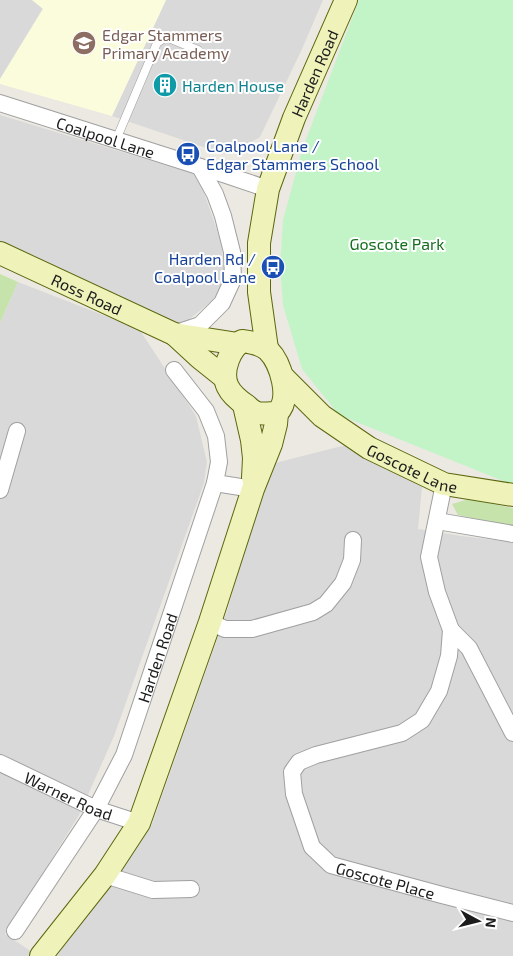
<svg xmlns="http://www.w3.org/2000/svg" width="513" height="956" font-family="'Exo 2',sans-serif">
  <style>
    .residential { fill: #dad9d9 }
    .education { fill: #fbfcdc }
    .grass { fill: #c6e3ac }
    .park { fill: #c2f4c7 }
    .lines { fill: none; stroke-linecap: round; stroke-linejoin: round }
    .lane-casing { stroke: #a0a0a0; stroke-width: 9 }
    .street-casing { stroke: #a0a0a0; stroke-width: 18 }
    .secondary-casing { stroke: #5c670e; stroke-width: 24 }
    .lane { stroke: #fff; stroke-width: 8 }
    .street { stroke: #fff; stroke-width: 16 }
    .secondary { stroke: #eff3b9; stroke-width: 22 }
    .labels { text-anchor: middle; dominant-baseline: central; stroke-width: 4; stroke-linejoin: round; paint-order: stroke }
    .education-label { font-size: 16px; fill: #785e54; stroke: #fff; text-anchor: start }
    .street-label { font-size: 16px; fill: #1c1c1c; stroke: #fff }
    .culture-label { font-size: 16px; fill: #0d838f; stroke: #fff; text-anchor: start }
    .transit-label { font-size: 16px; fill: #164399; stroke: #fff; text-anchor: start }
    .park-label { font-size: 16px; fill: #156f1e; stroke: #fff }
  </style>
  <rect width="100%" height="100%" fill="#ece9e2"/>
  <!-- residential -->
  <g class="residential">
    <path d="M0,0H32L43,8L0,79Z"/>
    <path d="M166,0H323L302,49L260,137L241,148L224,154L112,116Z"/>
    <path d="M0,115L198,175L221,242L225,278L213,300L182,325L0,247Z"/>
    <path d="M18,282L139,329L196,416L207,462L204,483L114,736L79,815L5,934L32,952L29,956H0V323Z"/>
    <path d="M346,445L422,487L418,529L461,536L513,542V956H57L152,824L227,611L265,480L275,463Z"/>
  </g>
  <!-- education -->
  <path class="education" d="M32,0H166L112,116L0,84V79L43,9Z"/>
  <!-- grass -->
  <g class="grass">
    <path d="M0,274L18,282L0,323Z"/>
    <path d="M469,499L513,508V527L458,515L452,504Z"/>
  </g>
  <!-- park -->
  <path class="park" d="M359,0H513V485L339,415L302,369L283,305L280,266L283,220L302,150Z"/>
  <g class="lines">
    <!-- lane casing -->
    <g class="lane-casing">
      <path id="lane" d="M116,140L157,43L166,37L198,50"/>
    </g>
    <!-- street casing -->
    <g class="street-casing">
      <g id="street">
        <path id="s1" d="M0,103L226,175L268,189"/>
        <path d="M176,333L200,325L222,303L233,279L232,252L223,216L215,194L200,167"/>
        <path d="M215,483L253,489"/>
        <path id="s2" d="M444,484L429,557L437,592L451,630L449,656L439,691L422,720L402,733L316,755L299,762L292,772L294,794L312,847L331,865L442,895L513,913"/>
        <path d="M0,490L17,431"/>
        <path d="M437,521L513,534"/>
        <path d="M210,622L225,629H252L313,612L326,604L343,583L352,560L353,540"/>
        <path d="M451,630L469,648L513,733"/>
        <path id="s3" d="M0,763L96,809L139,823"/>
        <path d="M105,875L153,890L191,889"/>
        <path id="s4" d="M15,931L96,809L124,755L215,483L219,462L216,436L206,411L174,370"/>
      </g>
    </g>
    <!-- secondary casing -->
    <g class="secondary-casing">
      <g id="secondary">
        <path id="s5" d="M0,253L174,334L238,344"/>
        <path d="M174,334L200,358L225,378"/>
        <path d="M242,341C251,342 261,344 268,350C281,363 292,399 277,413C271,413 263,414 257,413C254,412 250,409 247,406C229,394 220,382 228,360C231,352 234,346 242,341Z"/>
        <path id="s6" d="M267,349L259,292V243L268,189L294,118L346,0"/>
        <path id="s7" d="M283,377L322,416L369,448L444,484L513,495"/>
        <path d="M244,405L252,440L254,458L253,478"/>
        <path d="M41,956L105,875L139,823L210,622L253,489L271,444L276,424L277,413"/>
      </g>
    </g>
    <!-- lane -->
    <use href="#lane" class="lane"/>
    <!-- street -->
    <use href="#street" class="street"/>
    <!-- secondary -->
    <use href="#secondary" class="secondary"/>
  </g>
  <!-- icons -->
  <defs>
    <g id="school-disc" transform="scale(1.25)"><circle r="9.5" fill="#8d6e63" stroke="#fff"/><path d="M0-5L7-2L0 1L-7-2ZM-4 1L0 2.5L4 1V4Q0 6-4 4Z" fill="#fff"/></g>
    <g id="building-disc" transform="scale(1.25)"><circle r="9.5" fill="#0f9aa8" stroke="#fff"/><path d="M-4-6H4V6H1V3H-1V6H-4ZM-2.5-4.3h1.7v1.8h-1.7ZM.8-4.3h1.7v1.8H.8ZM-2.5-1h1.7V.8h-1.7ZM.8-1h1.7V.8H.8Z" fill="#fff"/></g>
    <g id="bus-disc" transform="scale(1.25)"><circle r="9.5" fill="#1a4fb4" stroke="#fff"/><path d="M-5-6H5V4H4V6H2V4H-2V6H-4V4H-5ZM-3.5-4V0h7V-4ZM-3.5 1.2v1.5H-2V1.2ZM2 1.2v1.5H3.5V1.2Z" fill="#fff"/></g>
  </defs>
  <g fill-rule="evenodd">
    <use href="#school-disc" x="84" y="43"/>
    <use href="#building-disc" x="165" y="85"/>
    <use href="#bus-disc" x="188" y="154"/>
    <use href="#bus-disc" x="273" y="267"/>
  </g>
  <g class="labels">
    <!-- education labels -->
    <g class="education-label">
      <text x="102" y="34">Edgar Stammers<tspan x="102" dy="18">Primary Academy</tspan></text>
    </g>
    <!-- street labels -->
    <g class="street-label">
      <text stroke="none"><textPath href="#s6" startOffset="286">Harden Road</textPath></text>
      <text stroke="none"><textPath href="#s1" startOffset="111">Coalpool Lane</textPath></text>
      <text stroke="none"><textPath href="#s5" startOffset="96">Ross Road</textPath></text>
      <text stroke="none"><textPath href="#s7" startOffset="160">Goscote Lane</textPath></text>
      <text stroke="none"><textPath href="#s4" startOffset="310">Harden Road</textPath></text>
      <text stroke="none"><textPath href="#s3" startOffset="76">Warner Road</textPath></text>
      <text stroke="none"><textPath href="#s2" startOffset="551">Goscote Place</textPath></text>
    </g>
    <!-- culture labels -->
    <g class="culture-label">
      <text x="182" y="85">Harden House</text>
    </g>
    <!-- transit labels -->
    <g class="transit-label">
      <text x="206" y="145">Coalpool Lane /<tspan x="206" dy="18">Edgar Stammers School</tspan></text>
      <text x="256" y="258" text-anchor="end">Harden Rd /<tspan x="256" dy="18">Coalpool Lane</tspan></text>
    </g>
    <!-- park labels -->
    <g class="park-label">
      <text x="397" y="243">Goscote Park</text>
    </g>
  </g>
  <!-- north arrow -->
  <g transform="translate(478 921) rotate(97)" stroke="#ffffff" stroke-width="4" paint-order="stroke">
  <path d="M0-4L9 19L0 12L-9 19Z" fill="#1c1c1c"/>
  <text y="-8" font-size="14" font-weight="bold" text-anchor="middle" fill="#1c1c1c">N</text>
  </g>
</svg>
